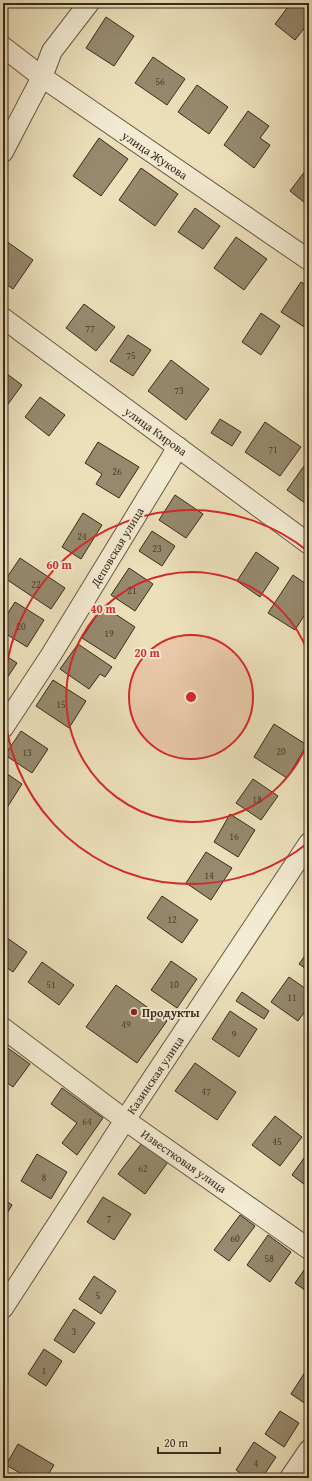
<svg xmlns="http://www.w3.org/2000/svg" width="312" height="1481" font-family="'Gentium Book Plus',serif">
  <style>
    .building { fill: #96896e; stroke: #382b1b }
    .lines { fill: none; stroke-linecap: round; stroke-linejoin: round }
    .minor-casing { stroke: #655843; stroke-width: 22 }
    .minor { stroke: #f3ebd3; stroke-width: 20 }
    .ring { fill: none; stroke: #d62828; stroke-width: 2 }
    .poi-dot { fill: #8f2418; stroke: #f3ebd3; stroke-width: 1.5 }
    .labels { text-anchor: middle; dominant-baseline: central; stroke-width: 4; stroke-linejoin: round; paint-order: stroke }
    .number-label { font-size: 10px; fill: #504230 }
    .street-label { font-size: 12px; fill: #382b1b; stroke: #f3ebd3 }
    .poi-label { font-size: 12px; font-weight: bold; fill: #382b1b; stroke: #f3ebd3; text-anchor: start }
    .centre { fill: #d62828; stroke: #f3ebd3; stroke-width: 2 }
    .ring-label { font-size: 12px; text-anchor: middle; font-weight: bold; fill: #d62828; stroke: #f3ebd3; stroke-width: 4; stroke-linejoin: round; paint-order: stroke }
  </style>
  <rect width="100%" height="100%" fill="#ece0bb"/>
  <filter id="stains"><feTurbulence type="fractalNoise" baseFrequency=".005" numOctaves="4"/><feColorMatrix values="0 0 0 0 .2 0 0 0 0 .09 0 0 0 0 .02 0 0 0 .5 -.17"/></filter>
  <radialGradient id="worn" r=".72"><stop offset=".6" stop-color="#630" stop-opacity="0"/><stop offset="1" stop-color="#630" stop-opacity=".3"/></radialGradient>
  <!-- building -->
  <g class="building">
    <path d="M291,3H309V22L295,40L275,24Z"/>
    <path d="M106,17L134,36L114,66L86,48Z"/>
    <path d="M153,57L185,79L167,105L135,83Z"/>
    <path d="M197,85L228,107L209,134L178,112Z"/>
    <path d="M248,111L269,126L260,138L270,145L254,168L224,145Z"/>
    <path d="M99,138L128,159L101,196L73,176Z"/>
    <path d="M309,166V206L290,191Z"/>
    <path d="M141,168L178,194L155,226L119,200Z"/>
    <path d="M195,208L220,226L203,249L178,232Z"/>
    <path d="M236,237L267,259L244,290L214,268Z"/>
    <path d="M6,241L33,260L13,289L3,282V245Z"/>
    <path d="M301,282L309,287V330L281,312Z"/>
    <path d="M84,304L115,327L96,351L66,328Z"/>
    <path d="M261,313L280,326L261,355L242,342Z"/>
    <path d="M128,335L151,350L133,376L110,361Z"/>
    <path d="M171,360L209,389L186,420L148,391Z"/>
    <path d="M3,371L22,385L3,411Z"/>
    <path d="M40,397L65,415L49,436L25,417Z"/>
    <path d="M220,419L241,432L232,446L211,433Z"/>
    <path d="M265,422L301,447L280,476L245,452Z"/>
    <path d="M98,442L139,467L119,498L96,484L102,474L85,463Z"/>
    <path d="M309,459V506L287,490Z"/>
    <path d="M175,495L203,514L186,538L159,520Z"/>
    <path d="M83,513L102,525L81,559L62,547Z"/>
    <path d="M152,531L175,546L162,566L139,551Z"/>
    <path d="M256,552L279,568L260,597L237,581Z"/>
    <path d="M20,558L65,588L51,609L6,579Z"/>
    <path d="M129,568L153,584L135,611L111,595Z"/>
    <path d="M293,575L309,586V608L295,630L268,613Z"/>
    <path d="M15,602L44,620L27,647L3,632V621Z"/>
    <path d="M103,606L135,627L115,659L82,638Z"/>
    <path d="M78,644L112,667L105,677L100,674L89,689L60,669Z"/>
    <path d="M3,654L17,663L3,684Z"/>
    <path d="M53,680L86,701L69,728L36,706Z"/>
    <path d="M274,724L307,745L287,778L254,757Z"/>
    <path d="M21,731L48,749L32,773L5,755Z"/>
    <path d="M3,771L22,784L5,811L3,810Z"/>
    <path d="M253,779L278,796L261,820L236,803Z"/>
    <path d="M230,814L255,830L238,857L214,842Z"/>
    <path d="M206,852L232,868L211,900L186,883Z"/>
    <path d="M162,896L198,920L182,943L147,918Z"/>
    <path d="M3,935L27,952L13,972L3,965Z"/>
    <path d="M309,950V971L299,964Z"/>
    <path d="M171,961L197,979L177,1008L151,990Z"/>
    <path d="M42,962L74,985L59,1005L28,982Z"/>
    <path d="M289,977L309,991V1006L298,1021L271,1002Z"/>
    <path d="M116,985L167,1021L137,1063L86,1027Z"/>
    <path d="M242,992L269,1011L264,1019L236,1001Z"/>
    <path d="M230,1011L257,1029L239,1057L212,1039Z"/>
    <path d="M5,1046L30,1064L13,1087L3,1080V1049Z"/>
    <path d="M195,1063L236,1092L217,1120L175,1091Z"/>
    <path d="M62,1088L103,1118L77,1155L62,1143L77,1123L51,1104Z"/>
    <path d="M275,1116L302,1137L280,1166L252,1145Z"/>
    <path d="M142,1143L168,1162L145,1194L118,1174Z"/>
    <path d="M309,1151V1188L292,1175Z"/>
    <path d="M37,1154L67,1172L51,1199L21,1181Z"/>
    <path d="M103,1197L131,1214L114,1240L87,1222Z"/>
    <path d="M3,1199L12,1205L3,1220Z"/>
    <path d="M240,1215L255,1226L229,1261L214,1250Z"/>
    <path d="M268,1235L291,1252L270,1282L247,1265Z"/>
    <path d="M309,1263V1293L295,1283Z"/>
    <path d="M94,1276L116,1291L101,1314L79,1299Z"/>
    <path d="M74,1309L95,1323L74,1353L54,1340Z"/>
    <path d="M44,1349L62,1361L46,1386L28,1374Z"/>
    <path d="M309,1366V1406L291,1394Z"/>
    <path d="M280,1411L299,1423L284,1447L265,1434Z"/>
    <path d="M254,1442L276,1457L262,1478H248L236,1470Z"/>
    <path d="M18,1444L54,1465L46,1478H29L6,1465Z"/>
  </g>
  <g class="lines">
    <!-- minor casing -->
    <g class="minor-casing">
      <g id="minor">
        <path d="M3,47L42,77L309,260"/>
        <path d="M3,152L42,77L52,51L89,3"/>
        <path d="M3,318L309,544"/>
        <path d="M3,728L51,655L178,447"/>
        <path d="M3,1028L125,1120L309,1249"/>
        <path d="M3,1308L125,1120L309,843"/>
        <path d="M290,1478L309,1450"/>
      </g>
    </g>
    <!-- minor -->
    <use href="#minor" class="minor"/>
  </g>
  <!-- distance rings -->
  <circle cx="191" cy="697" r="62" fill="#d62828" fill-opacity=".12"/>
  <g class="ring">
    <circle cx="191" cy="697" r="62"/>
    <path d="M309 739A125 125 0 1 1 309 655"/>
    <path d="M309 842A187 187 0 1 1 309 552"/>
  </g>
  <!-- markers -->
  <circle class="poi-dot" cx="134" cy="1012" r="4"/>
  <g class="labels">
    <!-- number labels -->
    <g class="number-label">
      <text x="160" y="81">56</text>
      <text x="90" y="328">77</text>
      <text x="131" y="355">75</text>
      <text x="179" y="390">73</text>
      <text x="273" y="449">71</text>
      <text x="117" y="471">26</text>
      <text x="82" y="536">24</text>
      <text x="157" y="548">23</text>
      <text x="36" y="584">22</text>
      <text x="132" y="590">21</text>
      <text x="21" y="626">20</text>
      <text x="109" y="633">19</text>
      <text x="61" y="704">15</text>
      <text x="281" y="751">20</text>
      <text x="27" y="752">13</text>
      <text x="257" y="799">18</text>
      <text x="234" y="836">16</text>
      <text x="209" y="875">14</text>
      <text x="172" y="919">12</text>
      <text x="51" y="984">51</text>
      <text x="174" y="984">10</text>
      <text x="292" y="997">11</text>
      <text x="126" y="1024">49</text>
      <text x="234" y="1034">9</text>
      <text x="206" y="1091">47</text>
      <text x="87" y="1121">64</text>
      <text x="277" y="1141">45</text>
      <text x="143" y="1168">62</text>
      <text x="44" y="1177">8</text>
      <text x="109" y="1218">7</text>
      <text x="235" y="1238">60</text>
      <text x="269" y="1258">58</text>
      <text x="98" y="1295">5</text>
      <text x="74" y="1331">3</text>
      <text x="44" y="1370">1</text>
      <text x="256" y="1463">4</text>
    </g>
    <!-- street labels -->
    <g class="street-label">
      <text transform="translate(155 155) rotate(34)">улица Жукова</text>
      <text transform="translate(156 431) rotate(36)">улица Кирова</text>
      <text transform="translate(117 547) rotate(-59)">Деповская улица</text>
      <text transform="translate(155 1075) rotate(-56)">Казинская улица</text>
      <text transform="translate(184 1161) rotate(35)">Известковая улица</text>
    </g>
    <!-- poi labels -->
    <g class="poi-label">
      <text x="142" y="1012">Продукты</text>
    </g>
  </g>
  <circle cx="191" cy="697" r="6" class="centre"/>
  <g class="ring-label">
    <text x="59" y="569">60 m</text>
    <text x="103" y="613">40 m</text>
    <text x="147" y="657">20 m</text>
  </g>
  <!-- margin -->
  <rect width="312" height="1481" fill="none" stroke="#ece0bb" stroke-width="16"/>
  <rect x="4" y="4" width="304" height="1473" fill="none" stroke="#382b1b" stroke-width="2"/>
  <rect x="8" y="8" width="296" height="1465" fill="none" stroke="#382b1b"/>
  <!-- scale -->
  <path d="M158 1447v6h62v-6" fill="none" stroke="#382b1b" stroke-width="2"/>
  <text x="164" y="1447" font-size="12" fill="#382b1b" stroke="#f3ebd3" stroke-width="3" paint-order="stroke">20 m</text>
  <rect width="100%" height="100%" filter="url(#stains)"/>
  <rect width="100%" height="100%" fill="url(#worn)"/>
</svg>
